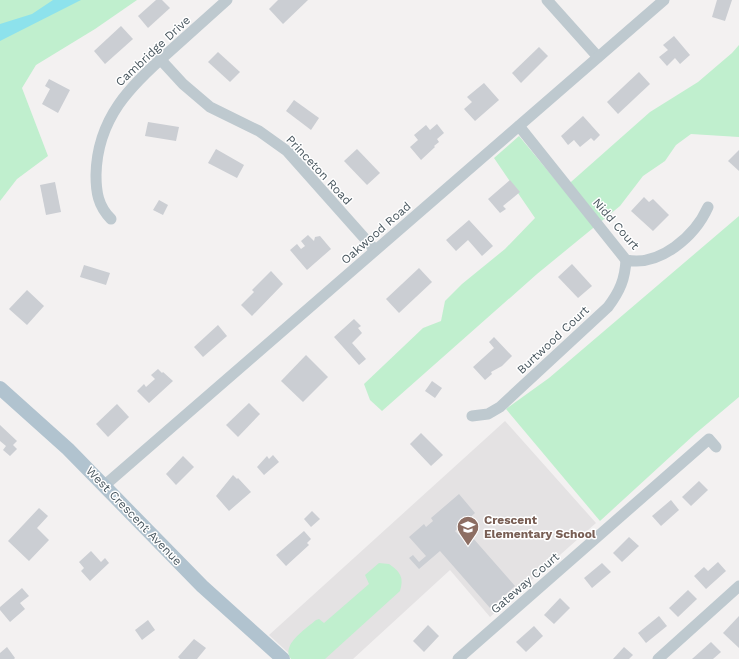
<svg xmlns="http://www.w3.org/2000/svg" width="739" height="659" font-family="'Work Sans',sans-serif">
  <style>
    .education { fill: #e4e2e3 }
    .green { fill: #c0efce }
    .water { fill: #8de2ec }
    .building { fill: #cbced3 }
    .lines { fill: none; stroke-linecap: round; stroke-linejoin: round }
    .minor { stroke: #bec9cf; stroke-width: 11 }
    .major { stroke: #b1c3cf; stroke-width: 14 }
    .labels { text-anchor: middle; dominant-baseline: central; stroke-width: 3; stroke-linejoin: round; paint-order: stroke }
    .street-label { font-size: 12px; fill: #48565e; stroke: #fff }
    .education-label { font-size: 12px; font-weight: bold; fill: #785e54; stroke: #fff; text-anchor: start }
  </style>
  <rect width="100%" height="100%" fill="#f3f1f1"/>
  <!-- education -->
  <path class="education" d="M505,421L596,523L490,617L450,570L353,659H295L269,635Z"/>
  <!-- green -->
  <g class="green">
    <path d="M0,0H137L95,29L36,65L22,88L48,156L17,179L0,201Z"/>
    <path d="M739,45V137L691,134L676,145L665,161L643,176L620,206L537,274L382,411L370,400L364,384L423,328L441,321L445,301L462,284L505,249L535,218L494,158L519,136L563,189L650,112L698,82L732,53Z"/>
    <path d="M739,216V397L695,434L600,521L506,409L549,378Z"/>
    <path d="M379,563L389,564C401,572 404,578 400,591L325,659H291C280,645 307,628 316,620L319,619L324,623L369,584L365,575Z"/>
  </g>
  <!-- water -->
  <path class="water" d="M53,0H81L0,41V24L32,14Z"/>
  <!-- building -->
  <g class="building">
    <path d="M156,0H162L170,8L148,28L138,16Z"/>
    <path d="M278,0H308L283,24L269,9Z"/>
    <path d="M717,0H732L725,21L712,17Z"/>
    <path d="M121,26L133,39L105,64L94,51Z"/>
    <path d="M674,36L690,55L680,64L675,58L667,66L659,57L668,50L663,45Z"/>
    <path d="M539,47L548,56L521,83L512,73Z"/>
    <path d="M218,52L240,72L230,82L208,62Z"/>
    <path d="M639,72L650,84L618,114L607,102Z"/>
    <path d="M49,79L70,90L58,113L42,104L50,89L45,86Z"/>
    <path d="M484,83L499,100L475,121L464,109L472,102L467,97Z"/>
    <path d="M294,100L319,118L311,130L286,111Z"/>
    <path d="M583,116L600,135L594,141L591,138L580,147L574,140L568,145L561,136Z"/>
    <path d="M148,122L179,127L176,141L145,136Z"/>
    <path d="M437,124L444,133L437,139L439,142L434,146L435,147L421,160L410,147L418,140L414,135L426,125L430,130Z"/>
    <path d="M216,149L244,165L237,178L208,163Z"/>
    <path d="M357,149L380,173L367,185L344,161Z"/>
    <path d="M739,150V171L728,161Z"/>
    <path d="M510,180L520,192L503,206L506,209L500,213L488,199Z"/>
    <path d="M55,182L61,212L46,215L40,185Z"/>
    <path d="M644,197L649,202L653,199L669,215L653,231L631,211Z"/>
    <path d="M159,200L168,205L163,215L153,210Z"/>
    <path d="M469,220L493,246L482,256L468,240L456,251L446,240Z"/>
    <path d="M308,235L314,241L315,237L320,236L331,249L307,270L290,250L297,244L301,249L305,246L301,241Z"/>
    <path d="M572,264L592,286L578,298L558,277Z"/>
    <path d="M84,265L110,273L106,285L80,277Z"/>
    <path d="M419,268L432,282L399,313L386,299Z"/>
    <path d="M271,271L283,284L252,316L241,305L254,292L252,290Z"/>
    <path d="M27,290L44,306L27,325L9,309Z"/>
    <path d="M354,319L361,326L358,328L362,333L352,343L366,359L359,365L334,337Z"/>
    <path d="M218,325L227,336L203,357L194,347Z"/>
    <path d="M494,337L512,356L502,366L491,372L492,374L485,380L473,367L494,348L489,342Z"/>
    <path d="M306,355L328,377L303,402L281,381Z"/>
    <path d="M158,369L162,373L163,372L173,381L149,403L137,391L144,384L146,387L155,379L151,375Z"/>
    <path d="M432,381L442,388L435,398L425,391Z"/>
    <path d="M249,403L260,414L238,437L226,425Z"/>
    <path d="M117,404L129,417L108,437L96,424Z"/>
    <path d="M0,425L17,441L13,445L17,449L10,456L3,450L6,446L0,441Z"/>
    <path d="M421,433L443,455L431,466L410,444Z"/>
    <path d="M273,455L279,462L264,475L257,467L267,456L269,459Z"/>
    <path d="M183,456L194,467L176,485L166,474Z"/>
    <path d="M233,475L237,479L238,478L251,492L229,511L216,496Z"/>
    <path d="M699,481L708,490L691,506L682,497Z"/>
    <path d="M459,494L475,513L455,531L459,535L465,529L515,586L490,608L440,551L419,569L409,558L413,555L419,562L426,556L409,537L424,524L426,527L433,521L431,518Z"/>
    <path d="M671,500L679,510L661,526L652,516Z"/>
    <path d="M39,508L48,516L37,528L49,540L29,561L8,541Z"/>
    <path d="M312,511L320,519L311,527L304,519Z"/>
    <path d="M304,531L311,539L307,543L309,545L286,566L276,555Z"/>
    <path d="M629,537L639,546L622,562L613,553Z"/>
    <path d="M91,551L101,562L105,558L109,563L90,581L81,571L84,568L79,562Z"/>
    <path d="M718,562L726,571L706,589L694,576L704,567L708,571Z"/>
    <path d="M602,563L611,572L592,588L584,578Z"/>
    <path d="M22,588L29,596L20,603L25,609L10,622L0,610V607Z"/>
    <path d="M688,590L697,599L678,617L669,608Z"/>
    <path d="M560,598L570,608L554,624L544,615Z"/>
    <path d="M659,616L667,626L646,643L638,633Z"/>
    <path d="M739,616V648L723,633Z"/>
    <path d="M148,620L155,630L142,640L135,630Z"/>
    <path d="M428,625L439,636L424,652L413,641Z"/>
    <path d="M534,626L543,636L526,652L516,642Z"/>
    <path d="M194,639L206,648L197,659H180L178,657Z"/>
    <path d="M711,642L721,652L713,659H692Z"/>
    <path d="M7,647L15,658L14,659H0V653Z"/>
    <path d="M624,647L633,655L629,659H613Z"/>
  </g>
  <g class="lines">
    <!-- minor -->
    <g class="minor">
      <path d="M547,0L598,57"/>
      <path d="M160,59L183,84L210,107L259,131L287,151L375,250"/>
      <path d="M519,126L626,260C660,267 695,236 708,207"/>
      <path d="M111,219C98,206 96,192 96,175C97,118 131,85 170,51C189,34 208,17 227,0"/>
      <path d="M472,416L488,414L500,407L608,307C620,291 625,279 626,260"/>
      <path d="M105,485L664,0"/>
      <path d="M458,659L709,439L716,447"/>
      <path d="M658,659L739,586"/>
    </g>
    <!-- major -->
    <path class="major" d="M0,388L68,449L202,586L283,659"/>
  </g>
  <!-- icons -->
  <defs>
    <g id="school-pin" transform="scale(1.15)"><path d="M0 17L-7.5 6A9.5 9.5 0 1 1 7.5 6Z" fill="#8d6e63" stroke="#fff"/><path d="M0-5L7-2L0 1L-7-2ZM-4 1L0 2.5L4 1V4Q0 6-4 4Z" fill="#fff"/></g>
  </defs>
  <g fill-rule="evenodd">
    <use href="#school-pin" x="468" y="527"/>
  </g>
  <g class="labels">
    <!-- street labels -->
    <g class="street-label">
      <text transform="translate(153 51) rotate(-43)">Cambridge Drive</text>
      <text transform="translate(319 170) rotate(47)">Princeton Road</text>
      <text transform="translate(616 224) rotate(49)">Nidd Court</text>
      <text transform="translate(376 233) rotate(-41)">Oakwood Road</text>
      <text transform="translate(553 340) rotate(-43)">Burtwood Court</text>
      <text transform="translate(134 516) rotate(46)">West Crescent Avenue</text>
      <text transform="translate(525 583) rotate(-41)">Gateway Court</text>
    </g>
    <!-- education labels -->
    <g class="education-label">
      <text x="484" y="520">Crescent<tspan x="484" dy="14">Elementary School</tspan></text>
    </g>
  </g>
</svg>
